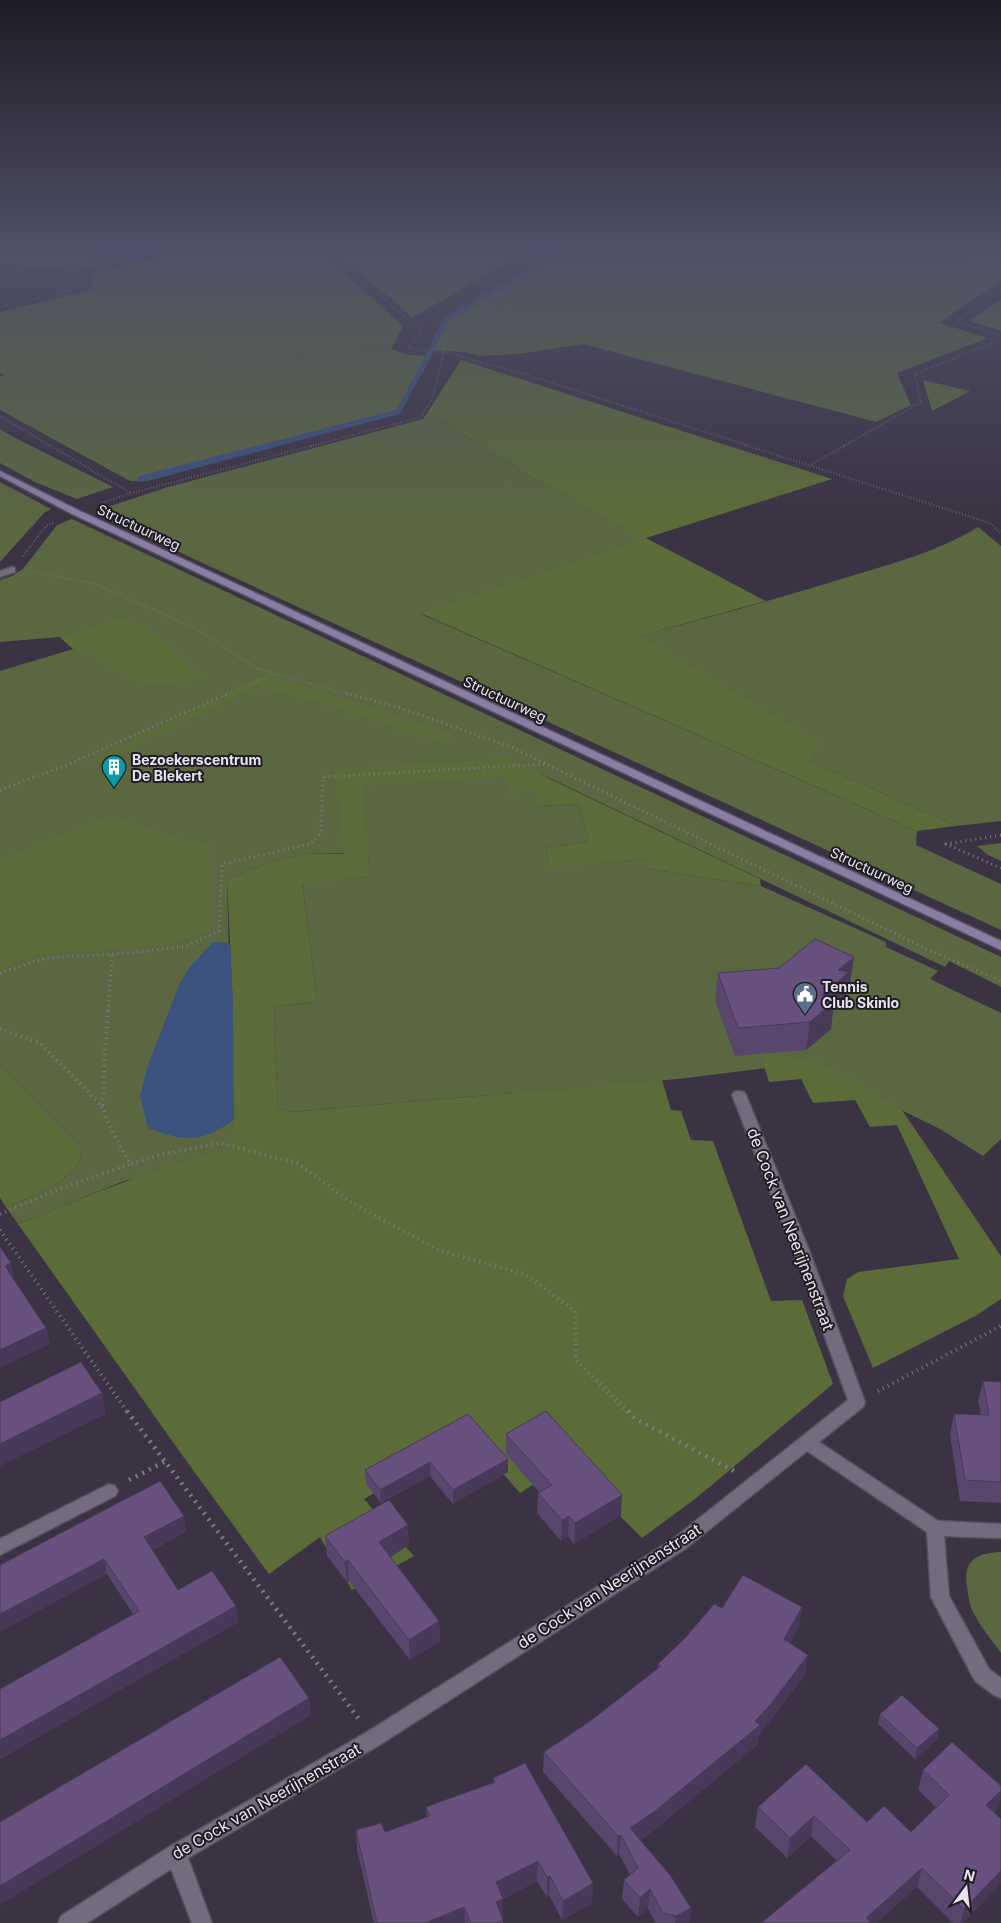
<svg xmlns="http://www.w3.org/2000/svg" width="1001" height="1923" font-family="Inter,sans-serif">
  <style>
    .green { fill: #5a6741 }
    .forest { fill: #5c6c38 }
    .water { fill: #3b527e }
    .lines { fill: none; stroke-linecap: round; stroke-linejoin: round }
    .stream-far1 { stroke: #3b527e; stroke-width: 5 }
    .stream { stroke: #3b527e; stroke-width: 6 }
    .minor-casing { stroke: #564f5d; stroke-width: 3 }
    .secondary-casing { stroke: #564f5d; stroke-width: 3 }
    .path-far4 { stroke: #807988; stroke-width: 2; stroke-dasharray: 0.5 2; stroke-linecap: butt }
    .path-far3 { stroke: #807988; stroke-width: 2.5; stroke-dasharray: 0.5 2.5; stroke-linecap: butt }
    .path-far2 { stroke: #807988; stroke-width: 3; stroke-dasharray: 1 4; stroke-linecap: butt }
    .path-far1 { stroke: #807988; stroke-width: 4; stroke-dasharray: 1 4.5; stroke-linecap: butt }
    .path { stroke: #807988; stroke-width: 4.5; stroke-dasharray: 2 5.5; stroke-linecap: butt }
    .minor { fill: #746b7e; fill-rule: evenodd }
    .secondary { fill: #887da2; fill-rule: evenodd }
    .wall { fill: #59466d }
    .shaded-wall { fill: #493959 }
    .building { fill: #68517f; stroke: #493959 }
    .labels { text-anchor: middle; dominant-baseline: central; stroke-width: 4; stroke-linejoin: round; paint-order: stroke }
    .street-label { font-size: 14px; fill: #e9e4ef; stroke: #201c24 }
    .poi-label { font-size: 14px; font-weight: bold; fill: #e9e4ef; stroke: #201c24; text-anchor: start }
    .near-street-label { font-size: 16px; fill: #e9e4ef; stroke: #201c24 }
  </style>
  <rect width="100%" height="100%" fill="#3b3344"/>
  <!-- green -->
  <g class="green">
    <path d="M565,250H992L957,269L1001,277V281L939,323L988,338L897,373L911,405L876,422L583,344L518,354L481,356L464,352L431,350L448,319Z"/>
    <path d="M1001,300V331L969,321Z"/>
    <path d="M393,345L392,349L408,355L428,356L400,413L147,481H130L0,410V376Z"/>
    <path d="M428,412L535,479L645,539L421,614L917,831L916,845L1001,884V930L196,560L95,511L168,487L423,419Z"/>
    <path d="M0,429L15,438L113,487L77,499L35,482L0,463Z"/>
    <path d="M0,482L51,509L44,513L0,562Z"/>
    <path d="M72,519L1001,957V987L949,961L945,967L541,774L534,791L538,806L578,804L589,841L546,848L548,866L647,859L649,869L761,886L886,942V947L938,971L930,979L1001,1013V1139L983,1156L940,1129L805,1063L678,1079L292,1112L278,1108L274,1029L275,1006L317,1002L302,882L370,877L368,853L302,854L270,862L227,879L234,1157L124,1181L18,1224L5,1206C29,1200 61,1185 77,1166C81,1162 81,1153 82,1148L0,1065V671L73,649L60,637L0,642V580L12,576L23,569L57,525Z"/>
    <path d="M978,527L1001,546V821L956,826L810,761L817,741L639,636C710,617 781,598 851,576C897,562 937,552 978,527Z"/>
    <path d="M1001,843V861L988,855L977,846Z"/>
    <path d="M1001,1552V1653C991,1639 979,1625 972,1610C969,1603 968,1594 967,1587C963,1560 976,1553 1001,1552Z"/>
  </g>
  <!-- forest -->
  <g class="forest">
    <path d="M0,250H82L101,264L70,273L67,268L54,266L0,265Z"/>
    <path d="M179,250H290L324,255L403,326L393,345L6,376L0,372V312L90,290L95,274Z"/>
    <path d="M314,250H529L412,318L392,299L330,253Z"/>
    <path d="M992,250H1001V277L956,269Z"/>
    <path d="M461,360L832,479L646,538L766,601L640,636L818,741L810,761L956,826L917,831L420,613L644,539L535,479L428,412Z"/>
    <path d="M923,380L970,391L932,411Z"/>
    <path d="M122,618L139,624L204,675C146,696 138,683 90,653C85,650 81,650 75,649C70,647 64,641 60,637Z"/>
    <path d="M268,674L455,736L449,743L422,737L315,701L257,687L97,762L92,760Z"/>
    <path d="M511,758L552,780L760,879L761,886L649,869L646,859L548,867L546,848L589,841L578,804L537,806L534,791L509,793L504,776L363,785L370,877L302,883L317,1002L275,1006L274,1029L278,1108L292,1112L662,1080L671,1110L681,1111L691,1140L713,1141L771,1301L802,1300L833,1384L695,1499L642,1538L567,1463L520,1493L472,1438L364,1499L414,1556L352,1590L320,1537L269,1574L185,1459L18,1224C89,1195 159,1166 233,1148V1007L227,879L270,862L302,854H344L334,770Z"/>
    <path d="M109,816L186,841L209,843L210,930L167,945L36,955L0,969V860Z"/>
    <path d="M759,1051L822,1064L902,1110L1001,1256V1299L977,1315L873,1368L843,1296L847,1279L858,1272L959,1259L897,1125L870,1127L855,1100L813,1103L801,1079L769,1082Z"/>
    <path d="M0,1065L82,1148C81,1153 81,1162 77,1166C61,1185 29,1200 5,1206L0,1198Z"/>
  </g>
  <!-- water -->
  <path class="water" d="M213,942L230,943L233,1007L234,1120C200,1143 185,1142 148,1128L140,1096L148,1065L179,985L189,968Z"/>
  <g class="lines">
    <!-- stream-far1 -->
    <path class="stream-far1" d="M267,446L398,412L427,359L442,326L448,318L563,250"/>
    <!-- stream -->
    <path class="stream" d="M140,479L272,445"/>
    <!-- minor casing -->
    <g class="minor-casing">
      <g id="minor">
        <path d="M12,567L15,568V572L0,577V571Z"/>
        <path d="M739,1091L744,1092L746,1095L809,1250L865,1402L863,1407L819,1442L938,1521L1001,1524V1538L944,1536L949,1596L989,1669L1001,1678V1698L994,1695L975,1681L931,1597L927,1532L807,1451L685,1549L381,1744L188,1858L212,1923H192L171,1869L87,1923H58L61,1916L169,1847L367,1732L673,1539L848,1400L793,1250L732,1095L734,1092Z"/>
        <path d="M109,1484L115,1486L118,1491L115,1496L0,1555V1539Z"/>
      </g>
    </g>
    <!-- secondary casing -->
    <g class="secondary-casing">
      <path id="secondary" d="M0,471L78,510L1001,941V950L72,514L0,476Z"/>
    </g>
    <!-- path-far4 -->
    <g class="path-far4">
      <path d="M298,250L327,255L377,292L421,331L408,347L416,350L444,352L524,374L749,446"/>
      <path d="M1001,290L956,321L1001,336"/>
      <path d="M0,307L80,288L87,274L167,250"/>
      <path d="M442,352L450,329L571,250"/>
      <path d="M0,416L51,446"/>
      <path d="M311,446L421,417L432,399L444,352"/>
      <path d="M844,446L921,402L915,374L1001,339"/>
    </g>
    <!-- path-far3 -->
    <g class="path-far3">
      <path d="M49,445L131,493"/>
      <path d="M745,445L990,523L1001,533"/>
      <path d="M812,464L846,445"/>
      <path d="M102,503L132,493L315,445"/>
      <path d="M23,556L46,526L54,522"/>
      <path d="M30,571L95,584L195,628L258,669L351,695"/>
      <path d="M226,695L272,674"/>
    </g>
    <!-- path-far2 -->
    <g class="path-far2">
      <path d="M346,693L400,708L509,746L927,949L1001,981"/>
      <path d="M0,790L65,766L229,693"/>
      <path d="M1001,835L946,844L1001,868"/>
      <path d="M0,973L45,958L128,953L187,946L219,931L222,864L310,844L321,833L323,777L546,764"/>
      <path d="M108,1011L112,954"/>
    </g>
    <!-- path-far1 -->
    <g class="path-far1">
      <path d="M0,1029L40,1043L102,1106L108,1009"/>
      <path d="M102,1106L112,1131L130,1164L164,1154L220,1143L297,1163L352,1203L440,1251L525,1274L575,1311L576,1360L629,1413"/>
      <path d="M0,1214L54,1191L130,1164"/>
      <path d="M0,1230L128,1413"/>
      <path d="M878,1391L1001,1326"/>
    </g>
    <!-- path -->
    <g class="path">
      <path d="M127,1411L359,1719"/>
      <path d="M628,1411L636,1419L734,1471"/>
      <path d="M129,1480L164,1462"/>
    </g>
    <!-- minor -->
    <use href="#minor" class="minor"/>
    <!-- secondary -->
    <use href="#secondary" class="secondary"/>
  </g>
  <!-- wall -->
  <g class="wall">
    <path d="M718,973L850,984L847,987L845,1000L833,1010L831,1029L806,1050L735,1056L715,1000Z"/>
    <path d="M983,1381L1001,1382V1503L960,1501L950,1434L954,1414L981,1415L978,1401Z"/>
    <path d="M468,1414L508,1459V1472L453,1504L430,1476L381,1503L366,1484L365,1470Z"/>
    <path d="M506,1434L622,1495L621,1515L574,1544L568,1536L561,1541L537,1513L538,1493L539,1492L506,1454Z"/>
    <path d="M186,1532L152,1550L178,1590L236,1606L238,1622L0,1759V1689L133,1614L107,1574L0,1565Z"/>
    <path d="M325,1536L409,1545L390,1557L439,1621L440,1641L410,1660L349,1581L347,1582L327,1556Z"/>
    <path d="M802,1607L799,1627L790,1643L805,1675L767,1725L759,1734L757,1745L653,1831L640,1840L691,1908L689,1923H656L648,1909L638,1917L622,1899L624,1880L630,1875L619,1854L617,1856L543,1772L544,1752L589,1722L658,1669V1664L722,1608Z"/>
    <path d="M880,1714L939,1729L937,1739L915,1759L878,1724Z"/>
    <path d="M923,1770L1001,1786V1797L998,1808L994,1812L963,1923H953L917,1887L837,1861L811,1836L787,1858L755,1827L758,1807L867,1822L911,1832L936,1807L918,1790Z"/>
    <path d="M493,1778L593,1883L592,1903L562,1920L549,1895L547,1897L537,1881L503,1899V1923H374L357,1850L356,1830L385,1832L427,1817L426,1807L493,1783Z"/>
  </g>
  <!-- shaded-wall -->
  <g class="shaded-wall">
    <path d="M854,957L850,984L847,987L845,1000L833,1010L831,1029L806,1050L810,1022L822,995L838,970Z"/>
    <path d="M11,1263L15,1279L5,1266Z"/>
    <path d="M46,1328L50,1344L0,1368V1350Z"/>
    <path d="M102,1393L106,1414L0,1466V1444Z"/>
    <path d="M508,1459V1472L453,1504V1490Z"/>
    <path d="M430,1462V1476L381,1503L380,1490Z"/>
    <path d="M622,1495L621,1515L574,1544L575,1523Z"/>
    <path d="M184,1516L186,1532L146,1553L144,1537Z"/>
    <path d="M569,1516L568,1536L561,1541L562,1520Z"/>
    <path d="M408,1525L409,1545L381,1563L379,1542Z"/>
    <path d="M104,1559L107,1574L0,1632V1614Z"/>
    <path d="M348,1560L349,1581L347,1582L345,1562Z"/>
    <path d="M236,1606L238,1622L0,1759V1740Z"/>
    <path d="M802,1607L799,1627L781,1659L784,1639Z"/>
    <path d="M439,1621L440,1641L410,1660L409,1640Z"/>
    <path d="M808,1655L805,1675L767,1725L759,1734L757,1745L653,1831L628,1848L630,1828Z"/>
    <path d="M309,1698L311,1715L0,1905V1886Z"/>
    <path d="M939,1729L937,1739L915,1759L917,1748Z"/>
    <path d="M1001,1791V1797L998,1808L981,1825L986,1805Z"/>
    <path d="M814,1816L811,1836L787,1858L790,1838Z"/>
    <path d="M621,1835L619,1854L617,1856L618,1836Z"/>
    <path d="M538,1861L537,1881L500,1900L503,1899V1919L496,1921V1882Z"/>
    <path d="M922,1868L917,1887L877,1923H865L866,1918Z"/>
    <path d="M1001,1871V1884L963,1923H960L964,1909Z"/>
    <path d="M550,1876L549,1895L547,1897V1877Z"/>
    <path d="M593,1883L592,1903L562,1920L563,1901Z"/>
    <path d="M650,1889L648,1909L638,1917L640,1898Z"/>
    <path d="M464,1907L465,1923H425Z"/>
    <path d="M691,1908L689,1923H675L676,1916Z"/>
  </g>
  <!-- building -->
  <g class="building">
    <path d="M815,939L854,957L838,970L849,972L822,995L834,1001L810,1022L738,1028L718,973L779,968Z"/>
    <path d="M0,1247L11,1263L5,1266L46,1328L0,1350Z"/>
    <path d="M81,1362L102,1393L0,1444V1402Z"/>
    <path d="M983,1381L1001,1382V1482L965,1480L954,1414L989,1415Z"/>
    <path d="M546,1411L622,1495L575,1523L569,1516L562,1520L538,1493L552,1485L506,1434Z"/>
    <path d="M468,1414L508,1459L453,1490L430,1462L380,1490L365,1470Z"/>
    <path d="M160,1481L184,1516L144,1537L178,1590L212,1571L236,1606L0,1740V1689L139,1611L104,1559L0,1614V1565Z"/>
    <path d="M389,1500L408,1525L379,1542L439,1621L409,1640L348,1560L345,1562L325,1536Z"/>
    <path d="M743,1575L802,1607L784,1639L808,1655L770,1705L755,1721L760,1725L655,1811L630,1828L670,1875L691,1908L676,1916L663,1913L650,1889L640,1898L624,1880L638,1868L621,1835L618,1836L544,1752L589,1722L661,1666L658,1664L686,1637L714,1604L722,1608Z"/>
    <path d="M280,1657L309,1698L0,1886V1822Z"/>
    <path d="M902,1695L939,1729L917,1748L880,1714Z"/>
    <path d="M952,1742L1001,1786V1791L986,1805L1001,1819V1871L964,1909L922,1868L866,1918L871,1923H761L850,1850L814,1816L790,1838L758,1807L806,1764L867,1822L884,1806L911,1832L949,1795L923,1770Z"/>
    <path d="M525,1763L593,1883L563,1901L550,1876L547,1877L538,1861L496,1882L503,1899L496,1902L503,1920L496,1923H471L464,1907L425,1923H377L356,1830L381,1823L385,1832L430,1816L426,1807L495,1782L493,1778Z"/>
  </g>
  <!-- sky -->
  <linearGradient id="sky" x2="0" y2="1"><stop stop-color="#201c25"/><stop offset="0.48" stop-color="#4f5067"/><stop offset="1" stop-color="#4f5067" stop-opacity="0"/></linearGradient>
  <rect width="1001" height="519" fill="url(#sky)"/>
  <!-- icons -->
  <defs>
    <g id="building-pin" transform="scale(1.25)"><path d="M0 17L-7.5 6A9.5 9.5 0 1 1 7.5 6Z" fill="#0f9aa8" stroke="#201c24"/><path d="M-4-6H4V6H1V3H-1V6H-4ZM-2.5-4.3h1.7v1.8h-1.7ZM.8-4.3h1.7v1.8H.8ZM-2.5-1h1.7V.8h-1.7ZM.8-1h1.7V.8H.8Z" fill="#fff"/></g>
    <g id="civic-pin" transform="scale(1.25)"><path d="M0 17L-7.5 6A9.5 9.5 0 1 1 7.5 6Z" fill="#5c6f8a" stroke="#201c24"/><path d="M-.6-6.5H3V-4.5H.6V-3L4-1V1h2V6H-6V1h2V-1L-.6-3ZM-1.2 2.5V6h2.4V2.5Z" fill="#fff"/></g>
  </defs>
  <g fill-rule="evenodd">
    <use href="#building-pin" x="114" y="767"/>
    <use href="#civic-pin" x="805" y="994"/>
  </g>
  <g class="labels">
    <!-- street labels -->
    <g class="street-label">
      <text transform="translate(139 527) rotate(25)">Structuurweg</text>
      <text transform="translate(505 699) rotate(25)">Structuurweg</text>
      <text transform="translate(872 870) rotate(25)">Structuurweg</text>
    </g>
    <!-- poi labels -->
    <g class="poi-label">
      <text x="132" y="759">Bezoekerscentrum<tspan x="132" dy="16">De Blekert</tspan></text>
      <text x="822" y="986">Tennis<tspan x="822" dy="16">Club Skinlo</tspan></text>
    </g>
    <!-- near-street labels -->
    <g class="near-street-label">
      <text transform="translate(791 1229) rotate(69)">de Cock van Neerijnenstraat</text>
      <text transform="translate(609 1586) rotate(-33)">de Cock van Neerijnenstraat</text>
      <text transform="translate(266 1801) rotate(-30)">de Cock van Neerijnenstraat</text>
    </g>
  </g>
  <!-- north arrow -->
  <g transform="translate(966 1888) rotate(15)" stroke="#201c24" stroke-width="4" paint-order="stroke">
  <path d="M0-4L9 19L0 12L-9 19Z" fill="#e9e4ef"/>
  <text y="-8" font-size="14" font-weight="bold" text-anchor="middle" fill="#e9e4ef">N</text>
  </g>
</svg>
